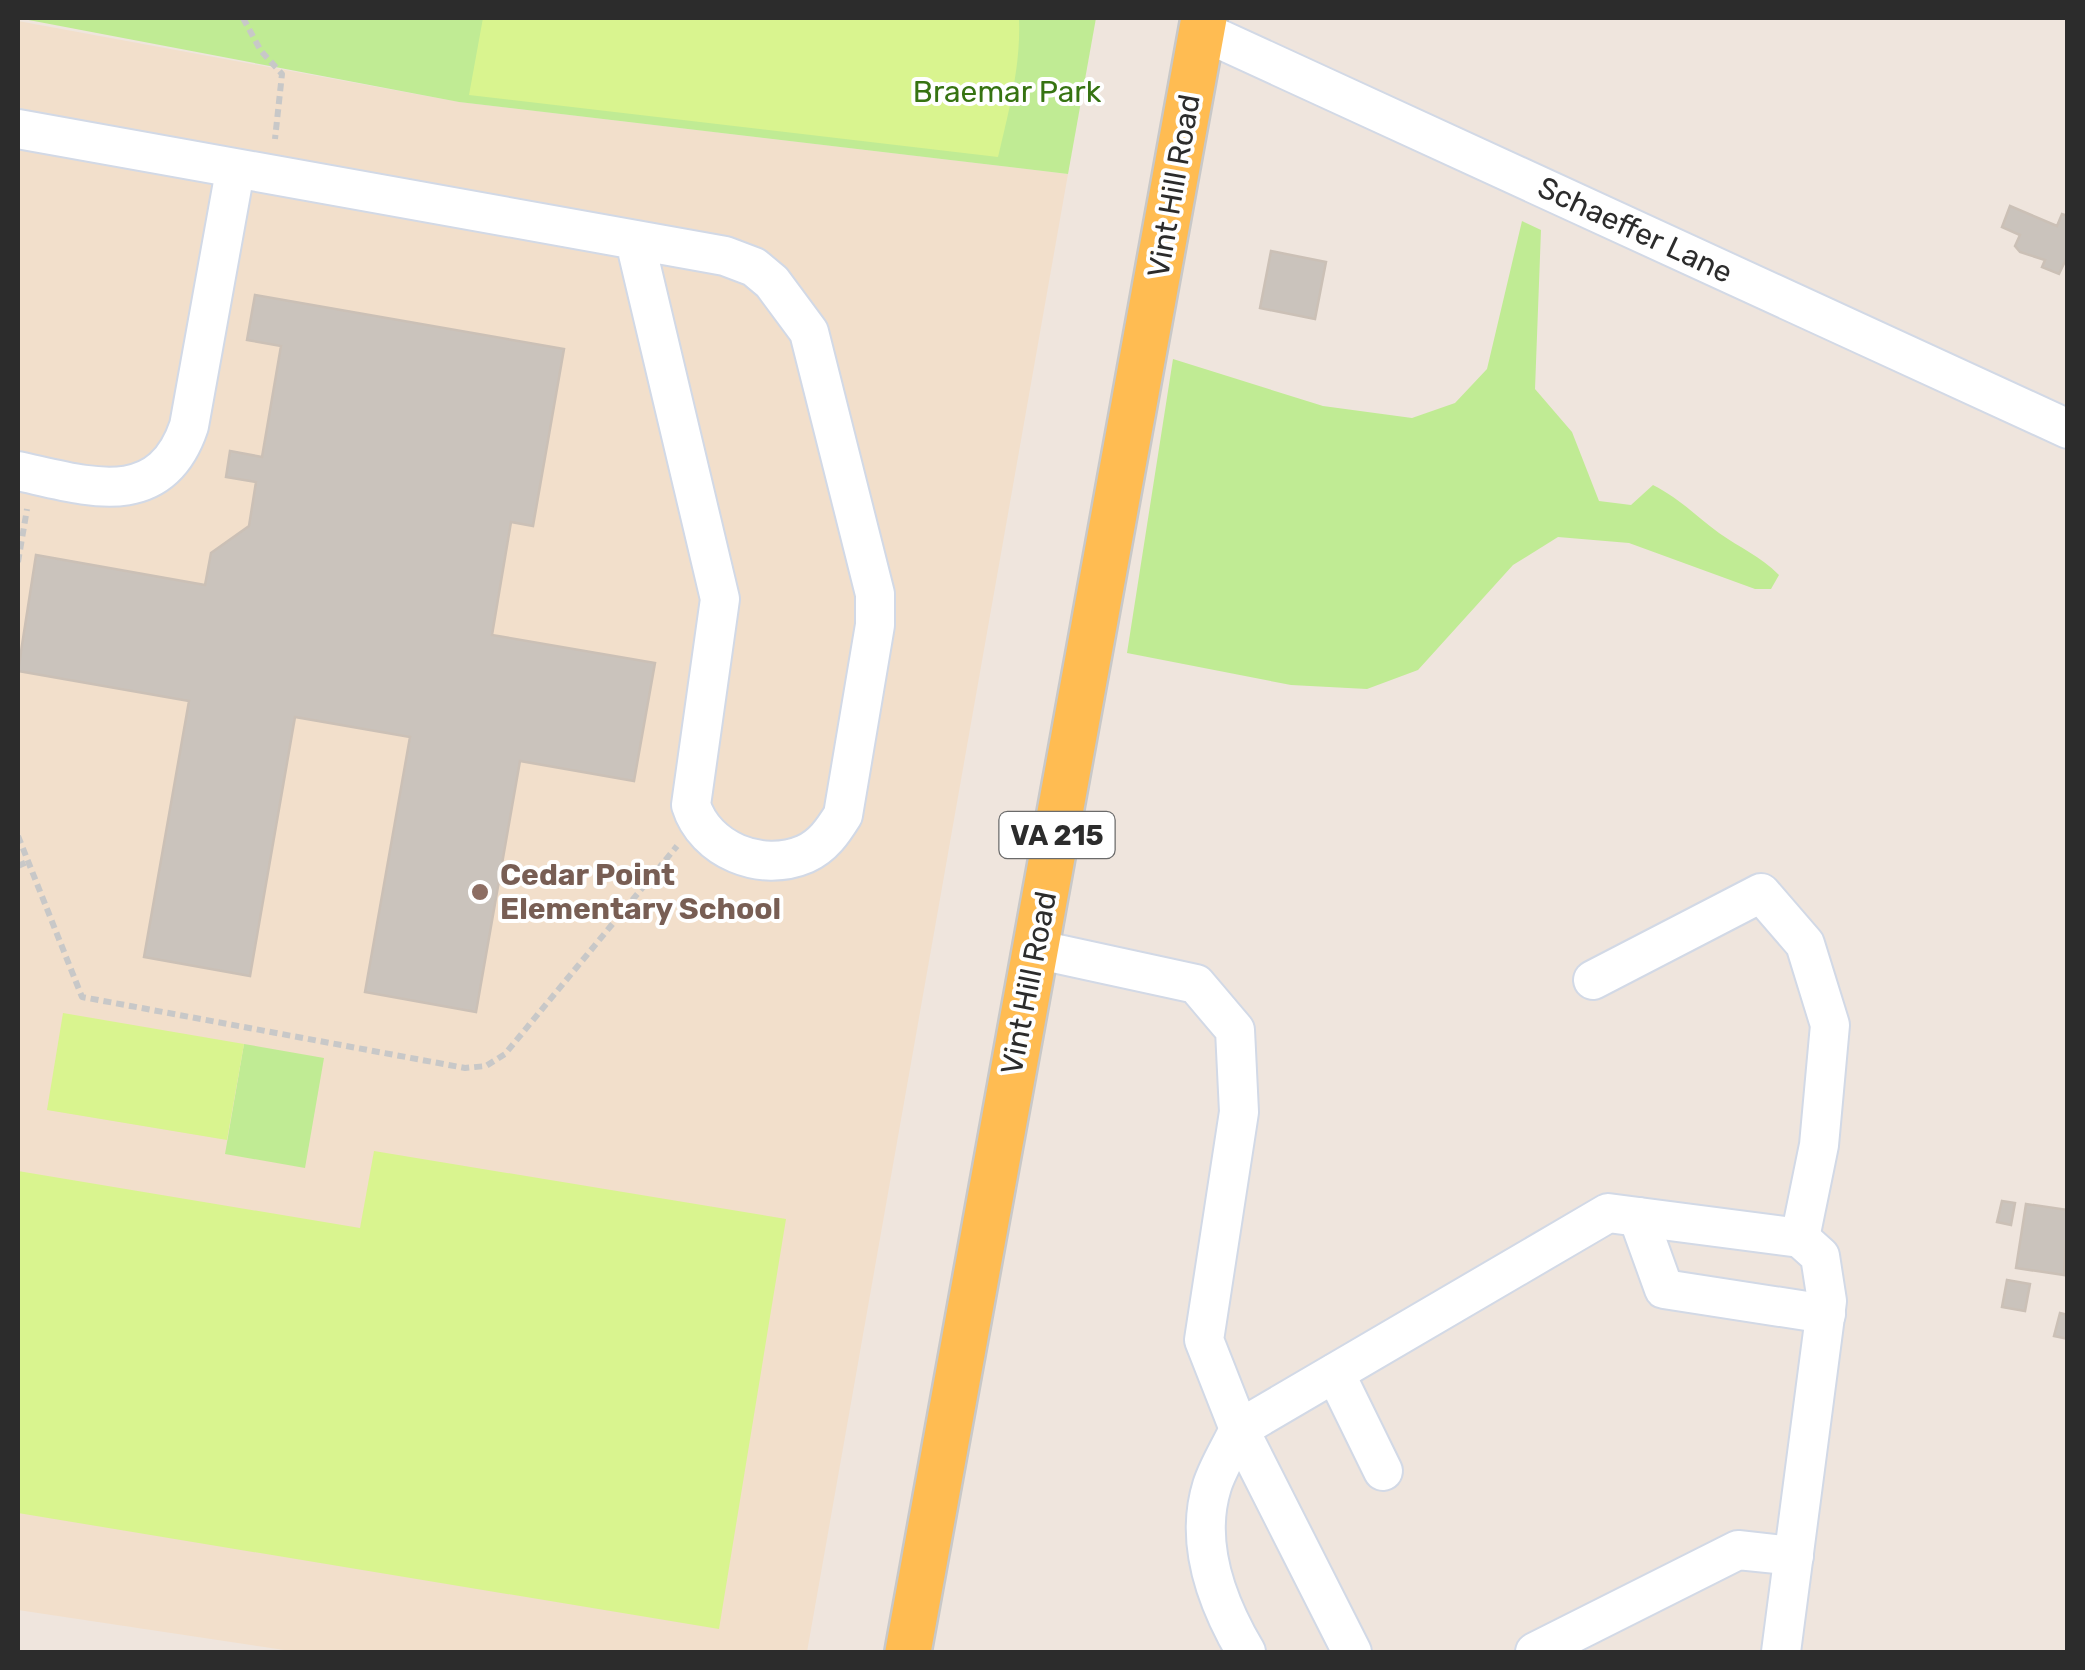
<svg xmlns="http://www.w3.org/2000/svg" width="2085" height="1670" font-family="Rubik,sans-serif">
  <style>
    .education { fill: #f2dfcb }
    .green { fill: #c0eb94 }
    .pitch { fill: #d9f48f }
    .building { fill: #cac3bc; stroke: #cbc0b6; stroke-width: 2.5 }
    .lines { fill: none; stroke-linecap: round; stroke-linejoin: round }
    .minor-casing { stroke: #d2d9e6; stroke-width: 42 }
    .major-casing { stroke: #c8c8c8; stroke-width: 50 }
    .path { stroke: #c8c8c8; stroke-width: 6; stroke-dasharray: 8 5; stroke-linecap: butt }
    .minor { stroke: #fff; stroke-width: 38 }
    .major { stroke: #ffbc52; stroke-width: 45 }
    .education-dot { fill: #8d6e63; stroke: #fff; stroke-width: 4 }
    .labels { text-anchor: middle; dominant-baseline: central; stroke-width: 8; stroke-linejoin: round; paint-order: stroke }
    .shield { fill: #fff; stroke: #6b6b6b; stroke-width: 2.5 }
    .shield-label { font-size: 28px; font-weight: bold; fill: #2c2c2c }
    .park-label { font-size: 30px; fill: #367312; stroke: #fff }
    .street-label { font-size: 30px; fill: #2c2c2c; stroke: #fff }
    .education-label { font-size: 30px; font-weight: bold; fill: #785e54; stroke: #fff; text-anchor: start }
  </style>
  <rect width="100%" height="100%" fill="#efe5dd"/>
  <!-- education -->
  <path class="education" d="M18,21L459,102L1068,174L807,1652H297L18,1610Z"/>
  <!-- green -->
  <g class="green">
    <path d="M18,18H1096L1068,174L459,102Z"/>
    <path d="M1522,221L1541,230L1535,389L1572,432L1599,501L1631,505L1653,485C1679,498 1696,516 1719,533C1740,548 1760,556 1779,575L1771,589H1755L1629,543L1558,537L1513,565L1418,670L1367,689L1291,685L1127,653L1173,359L1323,406L1412,418L1455,403L1487,369Z"/>
    <path d="M244,1044L324,1058L305,1168L225,1154Z"/>
  </g>
  <!-- pitch -->
  <g class="pitch">
    <path d="M483,18H1019C1021,65 1009,111 998,157L469,95Z"/>
    <path d="M63,1013L244,1044L227,1140L47,1110Z"/>
    <path d="M374,1151L786,1219L719,1629L18,1513V1171L360,1228Z"/>
  </g>
  <!-- building -->
  <g class="building">
    <path d="M2010,206L2057,226L2062,214L2068,216V255L2059,274L2042,267L2045,260L2020,252L2015,246L2020,235L2002,227Z"/>
    <path d="M1271,251L1326,262L1315,319L1260,308Z"/>
    <path d="M255,295L564,349L533,526L511,522L492,635L655,663L634,781L520,761L476,1012L365,992L410,737L295,717L250,976L144,957L189,701L18,671L36,555L205,585L211,553L249,526L256,482L226,477L230,451L262,457L281,346L247,340Z"/>
    <path d="M2002,1201L2015,1203L2011,1225L1997,1222Z"/>
    <path d="M2026,1204L2068,1210L2064,1275L2016,1268Z"/>
    <path d="M2007,1280L2030,1284L2025,1311L2002,1307Z"/>
    <path d="M2060,1313L2068,1315V1339L2054,1336Z"/>
  </g>
  <g class="lines">
    <!-- minor casing -->
    <g class="minor-casing">
      <g id="minor">
        <path d="M1202,31L2068,429"/>
        <path d="M18,129L725,256L754,267L772,282L809,332L875,594V625L843,815C833,831 823,846 805,854C761,873 705,850 691,805L720,599L635,241"/>
        <path d="M18,471C87,486 160,512 189,426L235,171"/>
        <path d="M1035,949L1196,984L1235,1030L1239,1112L1204,1340L1239,1429L1608,1213L1800,1238L1819,1145L1830,1025L1805,944L1761,893L1593,980"/>
        <path d="M1638,1217L1664,1289L1826,1314"/>
        <path d="M1335,1373L1383,1471"/>
        <path d="M1246,1652C1217,1603 1194,1544 1212,1486C1218,1467 1231,1447 1239,1429L1352,1652"/>
        <path d="M1535,1652L1738,1550L1794,1556"/>
        <path d="M1781,1652L1827,1301L1820,1256L1800,1238"/>
      </g>
    </g>
    <!-- major casing -->
    <g class="major-casing">
      <path id="major" d="M908,1652L1204,18"/>
    </g>
    <!-- path -->
    <g class="path">
      <path d="M243,18L261,51L282,74L275,139"/>
      <path d="M18,562L27,509"/>
      <path d="M18,836L82,997L465,1068L486,1066L505,1054L677,846"/>
      <path d="M18,866L27,862"/>
    </g>
    <!-- minor -->
    <use href="#minor" class="minor"/>
    <!-- major -->
    <use href="#major" class="major"/>
  </g>
  <!-- markers -->
  <circle class="education-dot" cx="480" cy="892" r="10"/>
  <g class="labels">
    <!-- shield labels -->
    <rect class="shield" x="999.5" y="812" width="115" height="46" rx="8"/>
    <g class="shield-label">
      <text x="1057" y="835">VA 215</text>
    </g>
    <!-- park labels -->
    <g class="park-label">
      <text x="1007" y="92">Braemar Park</text>
    </g>
    <!-- street labels -->
    <g class="street-label">
      <text transform="translate(1174 186) rotate(-80)">Vint Hill Road</text>
      <text transform="translate(1635 230) rotate(25)">Schaeffer Lane</text>
      <text transform="translate(1029 983) rotate(-79)">Vint Hill Road</text>
    </g>
    <!-- education labels -->
    <g class="education-label">
      <text x="500" y="875">Cedar Point<tspan x="500" dy="34">Elementary School</tspan></text>
    </g>
  </g>
  <!-- border -->
  <rect width="2085" height="1670" fill="none" stroke="#2c2c2c" stroke-width="40"/>
</svg>
